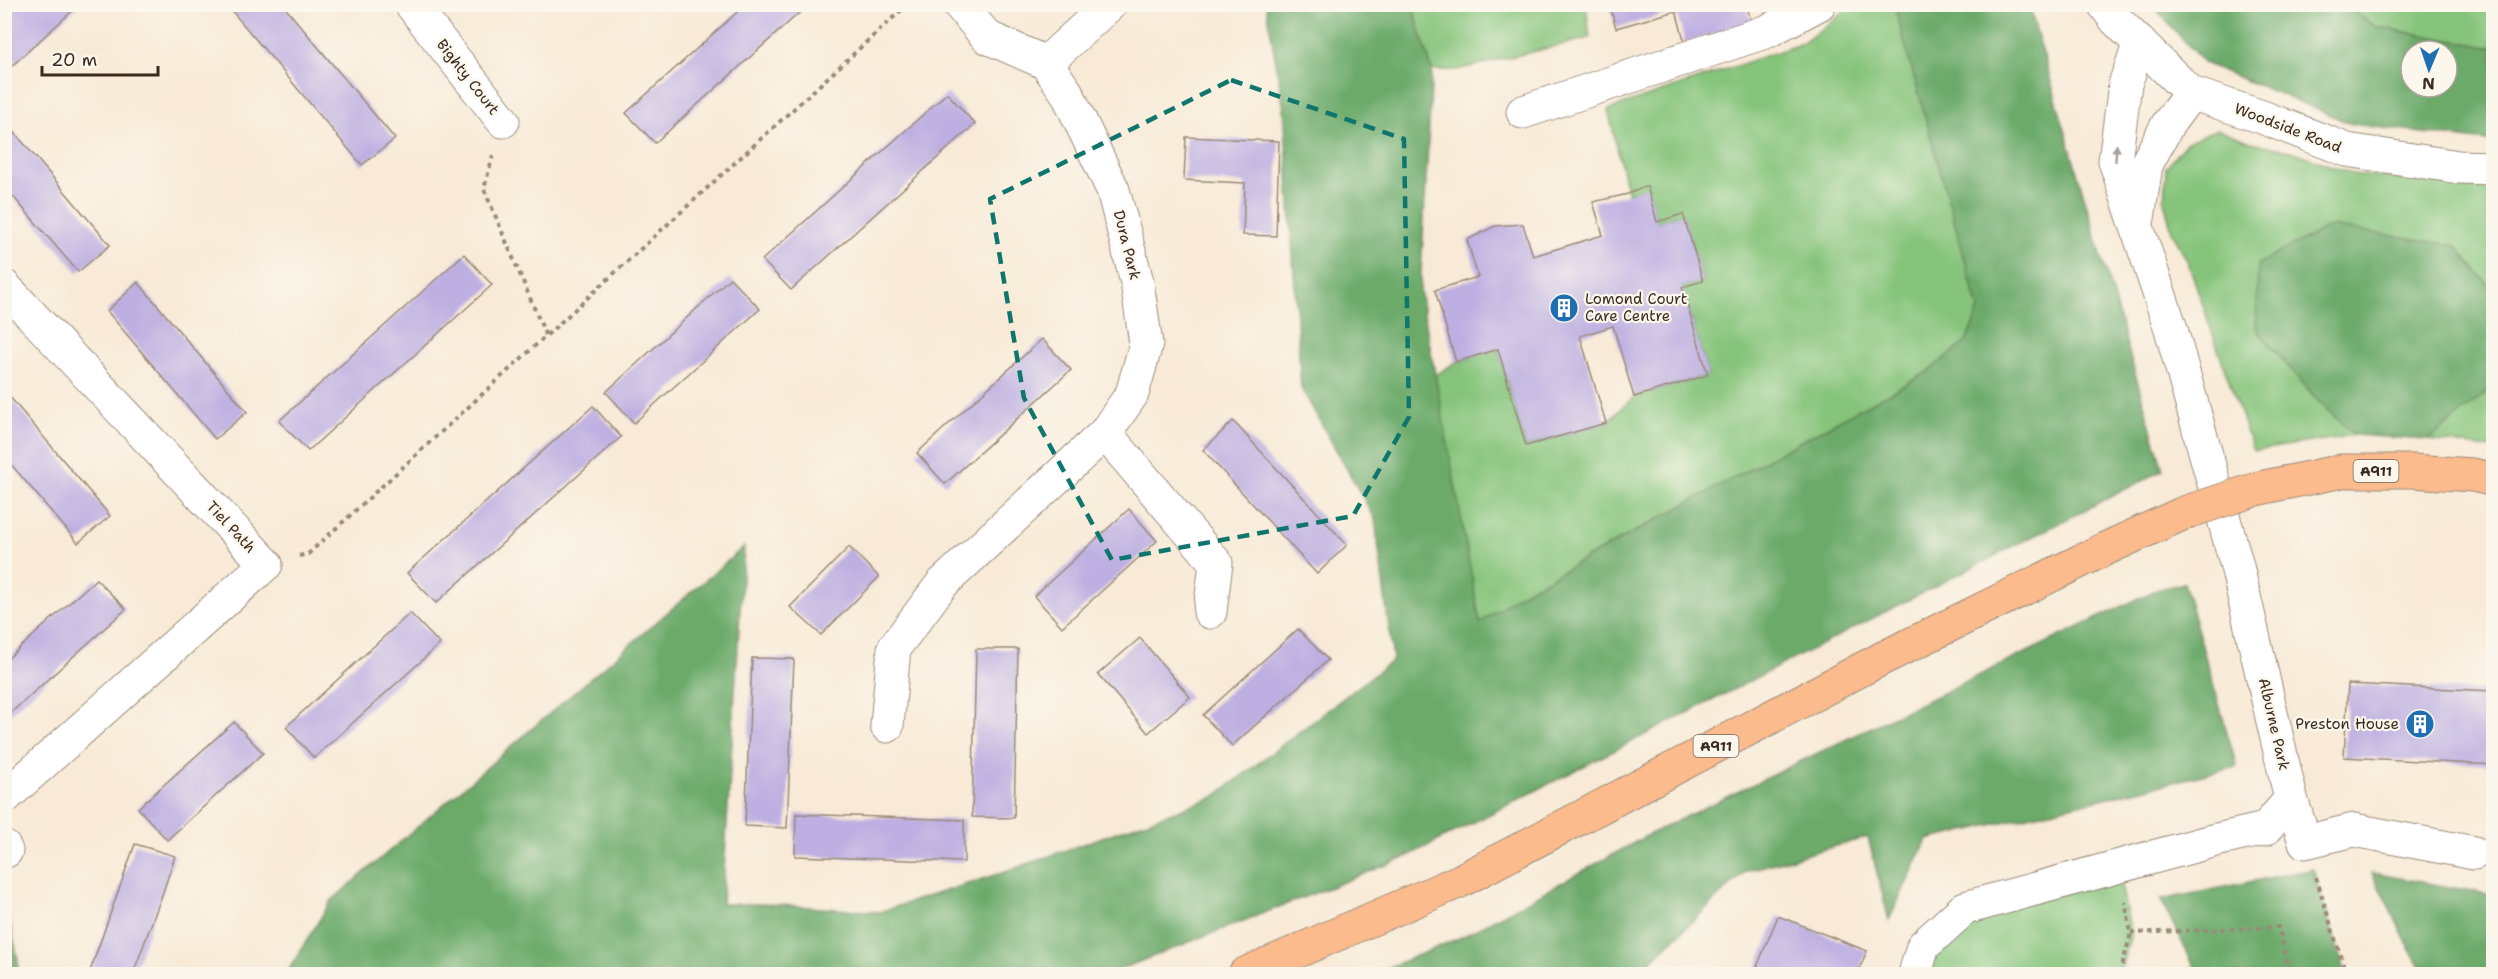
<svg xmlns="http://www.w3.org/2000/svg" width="2498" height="979" font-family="'Shantell Sans',sans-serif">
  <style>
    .green { fill: #86c47b; stroke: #60774c; stroke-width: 1.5 }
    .forest { fill: #6caa6b; stroke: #546a44; stroke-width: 1.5; fill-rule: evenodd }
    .building { fill: #bdafe1 }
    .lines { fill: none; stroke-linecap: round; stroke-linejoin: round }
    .minor-casing { stroke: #9a8a7a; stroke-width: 35 }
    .major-casing { stroke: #9a8a7a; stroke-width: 35 }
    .path { stroke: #9a8a7a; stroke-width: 4; stroke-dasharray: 4.5 4.5; stroke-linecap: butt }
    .minor { stroke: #fff; stroke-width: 33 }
    .major { stroke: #fbbb8d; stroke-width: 33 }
    .major-bridge-casing { stroke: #9a8a7a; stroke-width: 35; stroke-linecap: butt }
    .major-bridge { stroke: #fbbb8d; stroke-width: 33 }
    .oneway { fill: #a79f9a }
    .marked { fill: none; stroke: #0f766e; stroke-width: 4.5; stroke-dasharray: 12 8; stroke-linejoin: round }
    .labels { text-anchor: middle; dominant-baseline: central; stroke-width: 4.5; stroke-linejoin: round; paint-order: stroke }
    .shield { fill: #fbf7ec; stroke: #75685c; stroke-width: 1.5 }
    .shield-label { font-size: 14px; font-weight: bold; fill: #3b2a1e }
    .street-label { font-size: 15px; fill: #3b2a1e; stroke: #fbf7ec }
    .poi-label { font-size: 15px; fill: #3b2a1e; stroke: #fbf7ec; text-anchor: start }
  </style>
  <rect width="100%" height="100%" fill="#fbf7ec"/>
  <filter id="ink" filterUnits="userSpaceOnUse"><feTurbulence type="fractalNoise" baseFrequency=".0167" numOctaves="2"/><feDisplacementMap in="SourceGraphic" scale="12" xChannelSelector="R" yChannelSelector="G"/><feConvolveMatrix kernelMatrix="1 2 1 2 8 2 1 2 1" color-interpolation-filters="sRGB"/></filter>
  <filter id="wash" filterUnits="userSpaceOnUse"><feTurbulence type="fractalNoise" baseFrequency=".008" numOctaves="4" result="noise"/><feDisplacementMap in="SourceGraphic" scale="24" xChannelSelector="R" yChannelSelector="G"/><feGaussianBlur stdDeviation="1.35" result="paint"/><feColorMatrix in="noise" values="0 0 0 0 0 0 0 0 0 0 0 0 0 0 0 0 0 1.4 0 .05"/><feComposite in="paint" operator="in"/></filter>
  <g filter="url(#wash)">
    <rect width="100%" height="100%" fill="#f8ead7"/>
    <!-- green -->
    <g class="green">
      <path d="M1412,5H1586L1590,38L1457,70H1432Z"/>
      <path d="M1853,5H1894L1979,310L1966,342L1926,373L1517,596L1480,623L1434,376L1456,362L1498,349L1526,446L1606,423L1634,397L1708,375L1682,287L1703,281L1683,214L1657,222L1647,187L1628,194L1608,110L1803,43Z"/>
      <path d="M2341,5H2493V48L2377,27Z"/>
      <path d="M2217,129L2251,142L2294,152L2353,174L2493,190V291L2455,245L2256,329L2320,403L2355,435L2253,451L2188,262L2172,232L2164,201L2166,167L2187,142Z"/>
      <path d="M2493,386V449L2429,440Z"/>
      <path d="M2117,866L2131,933L2120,974H1915L1965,908Z"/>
    </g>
    <!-- forest -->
    <g class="forest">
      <path d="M1266,5H1412L1432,70L1420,291L1480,623L1517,596L1926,373L1966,342L1979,310L1894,5H2029L2163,470L1402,859L1108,974H286L331,901L744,547L722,904H766L879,912L1005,872L1214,797L1393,660L1375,519L1301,388L1284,109Z"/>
      <path d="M2152,5H2341L2377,27L2493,48V142L2352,124L2204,63ZM2411,51H2447V87H2411Z"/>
      <path d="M2330,226L2455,245L2493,291V386L2429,440L2355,435L2320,403L2256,329L2258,264Z"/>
      <path d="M2184,583L2237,767L1927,840L1889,920L1868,837L1746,871L1637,974H1373L1464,936L1652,833L2156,590Z"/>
      <path d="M2313,869L2346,974H2198L2161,900Z"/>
      <path d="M2372,873L2493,895V974H2423Z"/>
      <path d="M5,901L18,959V974H5Z"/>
    </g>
    <g id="blocks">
      <!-- building -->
      <g class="building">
        <path d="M17,4H80L4,73V15Z"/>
        <path d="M226,4H282L395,139L362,165Z"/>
        <path d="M746,4H809L655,143L626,113Z"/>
        <path d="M1609,4H1746L1752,24L1685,43L1676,11L1616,28Z"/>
        <path d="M947,93L975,124L791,290L762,260Z"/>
        <path d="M4,120L110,245L78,272L4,186Z"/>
        <path d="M1186,137L1279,141L1276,236L1243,235L1245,183L1184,180Z"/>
        <path d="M1647,186L1657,222L1683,214L1703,281L1682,287L1708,375L1634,397L1613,326L1580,336L1606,423L1526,446L1498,349L1456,362L1435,290L1478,277L1467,240L1495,226L1523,224L1533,256L1603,235L1593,202L1628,194Z"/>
        <path d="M464,254L492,285L308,451L279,421Z"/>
        <path d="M730,278L760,309L634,423L606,392Z"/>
        <path d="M138,282L247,412L215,439L107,311Z"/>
        <path d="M1042,339L1071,370L945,484L917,453Z"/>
        <path d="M4,390L110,516L78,543L4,456Z"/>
        <path d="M593,406L621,437L436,603L407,573Z"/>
        <path d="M1233,421L1347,545L1317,574L1203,450Z"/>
        <path d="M1129,509L1157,541L1062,627L1034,596Z"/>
        <path d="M849,547L879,577L821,635L790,607Z"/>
        <path d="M96,579L126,609L4,719V662Z"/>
        <path d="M410,613L440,644L314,758L286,727Z"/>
        <path d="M1298,629L1328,660L1232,746L1203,715Z"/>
        <path d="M1140,638L1190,697L1148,733L1098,674Z"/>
        <path d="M976,649H1018L1014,818L972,817Z"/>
        <path d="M752,658L794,659L787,828L745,826Z"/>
        <path d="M2348,684L2493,691V765L2344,757Z"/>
        <path d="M234,722L263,753L167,840L138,808Z"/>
        <path d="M796,814L964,820V862L795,856Z"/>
        <path d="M135,844L175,856L162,895L133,974H89Z"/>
        <path d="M1778,916L1867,951L1857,974H1754Z"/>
      </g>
    </g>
  </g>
  <g filter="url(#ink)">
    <use href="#blocks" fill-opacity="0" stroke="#9a8a7a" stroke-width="1.5"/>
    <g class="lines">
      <!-- minor casing -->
      <g class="minor-casing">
        <g id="minor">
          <path d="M411,4L503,121"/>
          <path d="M959,4L987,37L1046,63L1110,4"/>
          <path d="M2104,4L2116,20L2191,93L2262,117L2347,150L2459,167L2494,168"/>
          <path d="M2140,43L2125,84L2115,161L2171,329L2237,566L2291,799L2305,842L2354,830L2474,853"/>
          <path d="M1523,112L1768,31L1819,4"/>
          <path d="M2138,218L2146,165L2168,124L2191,93"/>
          <path d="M4,286L266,564L4,798"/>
          <path d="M1105,433L1216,563L1210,612"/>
          <path d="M887,726L894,648L942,584L1105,433L1132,394L1146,344L1137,282L1113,190L1067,93L1046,63"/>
          <path d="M4,847L6,851"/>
          <path d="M1915,974L1923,946L1965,908L2216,840L2265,829L2291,799"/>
        </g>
      </g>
      <!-- major casing -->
      <g class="major-casing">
        <g id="major">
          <path d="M2260,488L2342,471H2412L2473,475L2494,480"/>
          <path d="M1245,974L1460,881L1883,658L2105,549L2184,513"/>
        </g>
      </g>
      <!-- path -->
      <g class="path">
        <path d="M493,155L484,189L546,336"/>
        <path d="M299,556L308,554L908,4"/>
        <path d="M2316,877L2346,974"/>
        <path d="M2131,933L2278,927L2291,974"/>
        <path d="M2120,974L2131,933L2125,902"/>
      </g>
      <!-- minor -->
      <use href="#minor" class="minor"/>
      <!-- major -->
      <use href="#major" class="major"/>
      <!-- major-bridge casing -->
      <g class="major-bridge-casing">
        <path id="major-bridge" d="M2184,513L2260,488"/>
      </g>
      <!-- major-bridge -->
      <use href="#major-bridge" class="major-bridge"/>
    </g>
    <!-- one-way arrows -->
    <defs><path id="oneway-solid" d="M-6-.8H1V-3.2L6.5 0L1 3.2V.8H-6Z" transform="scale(1.5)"/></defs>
    <use class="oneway" href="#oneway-solid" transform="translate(2116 153) rotate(-86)"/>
  </g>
  <!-- marked area -->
  <path class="marked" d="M1231,80L1404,139L1409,417L1353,516L1112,560L1024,398L990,199Z"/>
  <!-- icons -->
  <defs>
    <g id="building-disc" transform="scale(1.5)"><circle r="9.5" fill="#1f6fb2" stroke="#fbf7ec"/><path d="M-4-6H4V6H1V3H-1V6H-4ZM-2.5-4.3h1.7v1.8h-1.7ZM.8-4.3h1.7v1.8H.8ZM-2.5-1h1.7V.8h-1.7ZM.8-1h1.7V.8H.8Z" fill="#fff"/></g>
  </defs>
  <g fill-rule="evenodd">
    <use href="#building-disc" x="1564" y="308"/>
    <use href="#building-disc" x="2420" y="724"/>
  </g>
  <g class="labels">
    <!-- shield labels -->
    <g class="shield">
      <rect x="2353.5" y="460" width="45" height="22" rx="4.5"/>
      <rect x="1693.5" y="735" width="45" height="22" rx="4.5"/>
    </g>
    <g class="shield-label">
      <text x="2376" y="471">A911</text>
      <text x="1716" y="746">A911</text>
    </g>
    <!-- street labels -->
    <g class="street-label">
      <text transform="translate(468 77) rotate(52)">Bighty Court</text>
      <text transform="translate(2288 128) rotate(21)">Woodside Road</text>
      <text transform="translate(1127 245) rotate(76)">Dura Park</text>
      <text transform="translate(231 527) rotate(47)">Tiel Path</text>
      <text transform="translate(2274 724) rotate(77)">Alburne Park</text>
    </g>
    <!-- poi labels -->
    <g class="poi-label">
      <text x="1585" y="299">Lomond Court<tspan x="1585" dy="17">Care Centre</tspan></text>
      <text x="2399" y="724" text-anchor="end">Preston House</text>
    </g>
  </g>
  <!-- margin -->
  <rect width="2498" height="979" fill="none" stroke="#fbf7ec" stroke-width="24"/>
  <!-- north arrow -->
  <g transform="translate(2429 69) rotate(182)"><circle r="28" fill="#fbf7ec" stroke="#aea59a" stroke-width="1.5"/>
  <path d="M0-4.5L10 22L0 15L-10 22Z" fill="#1f6fb2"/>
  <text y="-9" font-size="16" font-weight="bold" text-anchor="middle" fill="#3b2a1e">N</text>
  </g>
  <!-- scale -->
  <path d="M42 66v9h116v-9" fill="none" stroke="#3b2a1e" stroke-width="3"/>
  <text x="51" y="66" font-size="18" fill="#3b2a1e" stroke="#fbf7ec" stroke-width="4.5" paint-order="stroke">20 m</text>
</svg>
